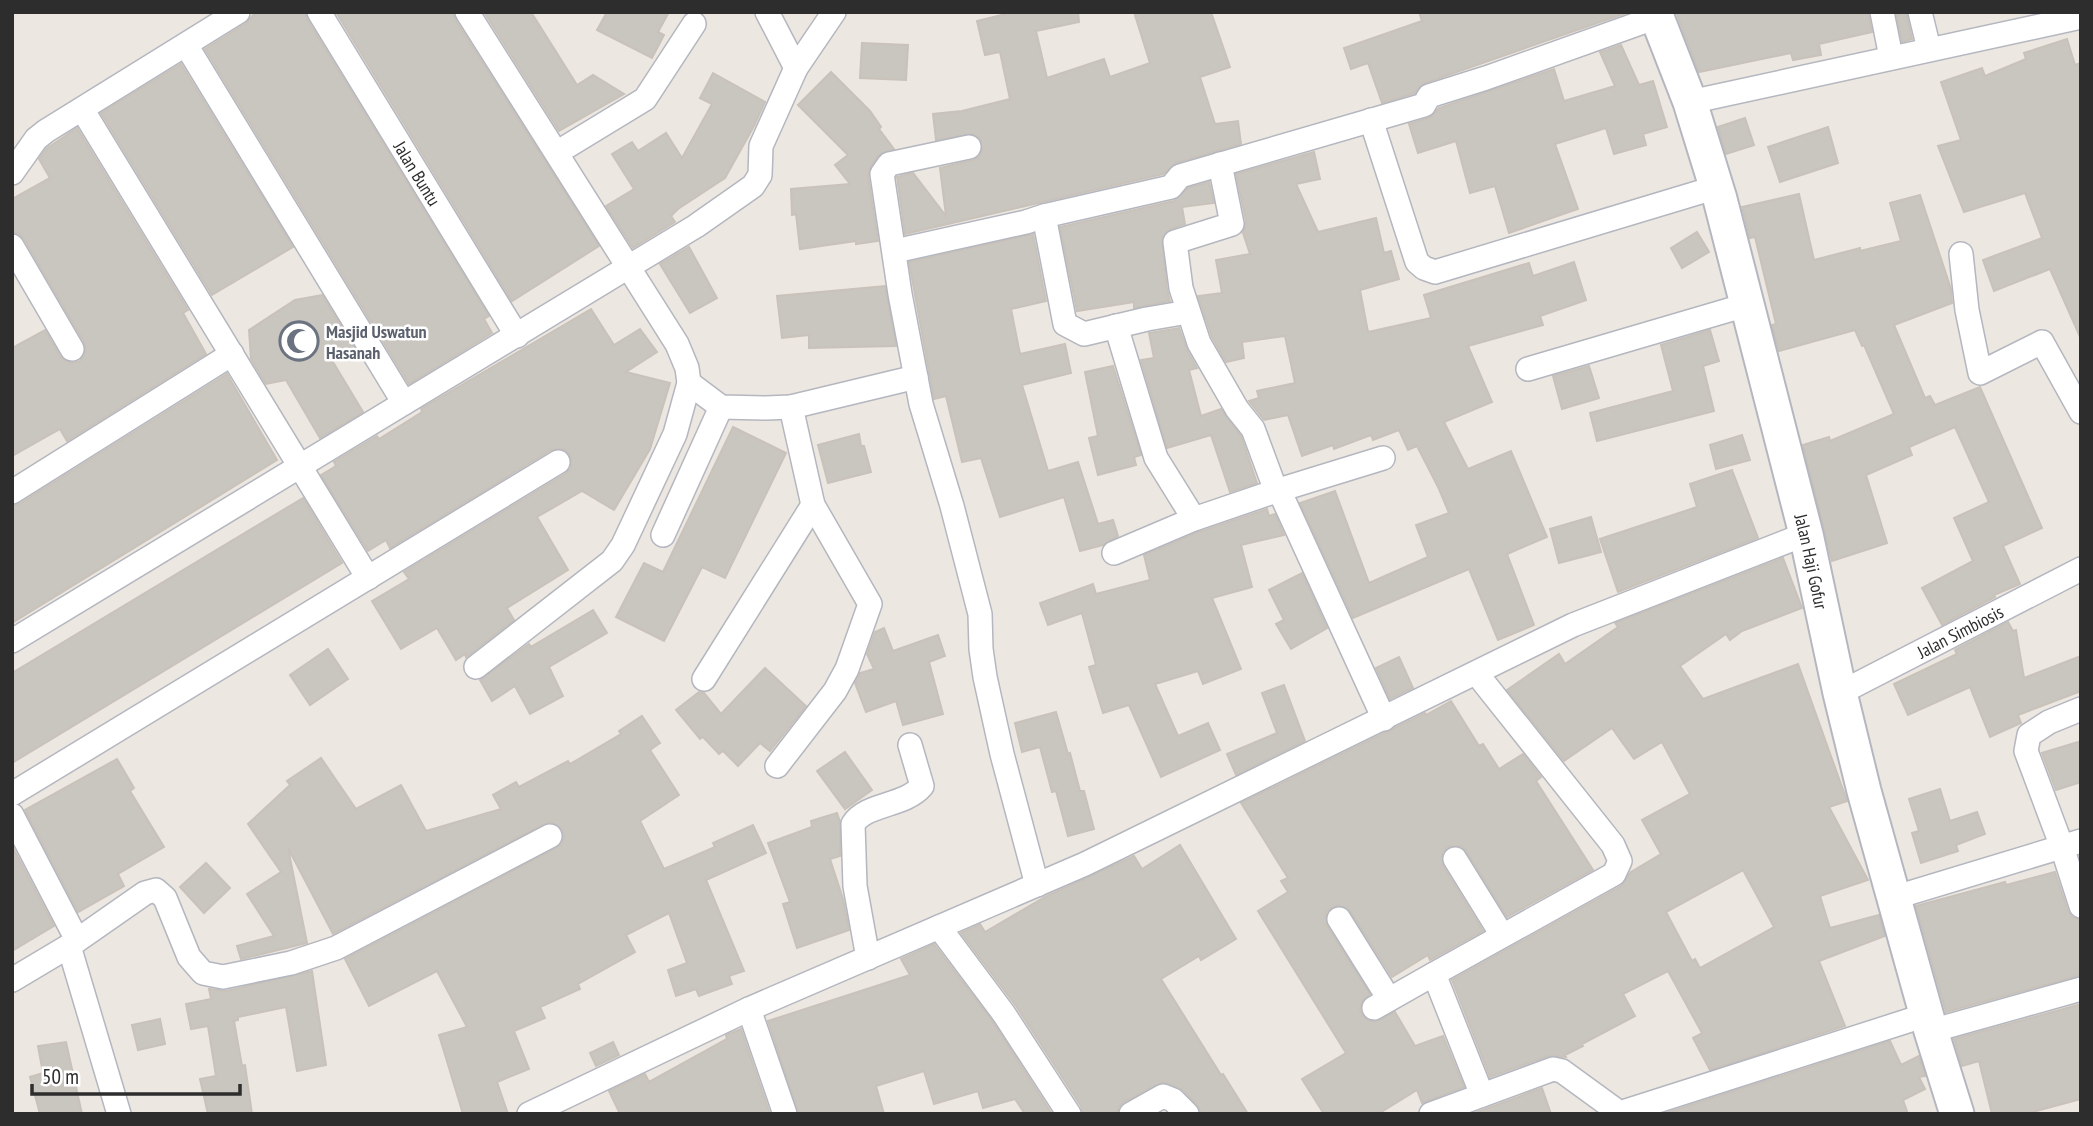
<svg xmlns="http://www.w3.org/2000/svg" width="2093" height="1126" font-family="'PT Sans Narrow',sans-serif">
  <style>
    .building { fill: #c9c5bf; stroke: #c9c2ba; stroke-width: 2; fill-rule: evenodd }
    .lines { fill: none; stroke-linecap: round; stroke-linejoin: round }
    .street-casing { stroke: #b4b7bf; stroke-width: 26 }
    .secondary-casing { stroke: #b4b7bf; stroke-width: 37 }
    .street { stroke: #fff; stroke-width: 23 }
    .secondary { stroke: #fff; stroke-width: 33 }
    .labels { text-anchor: middle; dominant-baseline: central; stroke-width: 5; stroke-linejoin: round; paint-order: stroke }
    .street-label { font-size: 18px; fill: #2d2d2d; stroke: #fff }
    .worship-label { font-size: 18px; font-weight: bold; fill: #5b616d; stroke: #fff; text-anchor: start }
  </style>
  <rect width="100%" height="100%" fill="#ede7e1"/>
  <!-- building -->
  <g class="building">
    <path d="M256,12H305L307,19L489,316L484,319L492,333L409,384L205,49L245,24Z"/>
    <path d="M336,12H453L455,19L599,246L512,301Z"/>
    <path d="M484,12H531L577,85L593,75L624,94L559,131Z"/>
    <path d="M607,12H669L658,32L664,35L652,58L597,30Z"/>
    <path d="M1014,12H1078L1079,22L1036,31L1047,78L1104,59L1110,77L1150,63L1134,12H1211L1230,67L1200,77L1215,124L1238,121L1241,144L1176,163L1163,174L905,234L897,177L913,173L946,216L940,168L973,160L979,157L982,151L980,138L973,134L936,140L933,114L962,111L1010,99L1000,52L985,55L977,21Z"/>
    <path d="M1419,12H1629L1425,83L1415,93L1382,103L1368,63L1351,69L1344,48L1422,21Z"/>
    <path d="M1676,12H1868L1872,32L1819,44L1821,55L1793,60L1791,53L1699,72Z"/>
    <path d="M1896,12H1906L1912,39L1902,42Z"/>
    <path d="M2067,39L2075,65L2081,63V339L2050,269L1994,291L1983,260L2042,238L2025,193L1964,212L1938,146L1961,140L1941,82L1982,68L1985,76L2026,59L2024,53Z"/>
    <path d="M862,43L908,45L906,80L860,78Z"/>
    <path d="M1621,45L1639,85L1653,81L1667,127L1643,134L1646,145L1614,154L1606,128L1555,144L1578,209L1509,233L1495,186L1470,193L1456,141L1418,153L1409,124L1429,118L1439,108L1554,69L1564,101L1615,86L1600,52Z"/>
    <path d="M181,64L293,247L212,295L101,113Z"/>
    <path d="M831,72L870,111L881,127L879,129L894,149L878,156L871,166L868,175L878,241L856,244V241L800,249L796,214L792,215L791,189L850,184L835,165L848,155L798,105Z"/>
    <path d="M713,73L765,102L754,126L725,178L678,209L671,216L675,222L633,248L606,206L634,189L612,154L632,142L638,151L666,133L682,158L712,104L700,98Z"/>
    <path d="M1745,118L1754,145L1726,154L1718,127Z"/>
    <path d="M1828,127L1838,163L1780,182L1768,147Z"/>
    <path d="M77,128L188,310L183,313L206,354L67,441L60,429L12,456V348L45,330L60,356L66,361L73,363L80,361L86,350L84,342L24,239L19,234L12,232V199L50,178L39,159L46,149Z"/>
    <path d="M1314,152L1320,179L1296,184L1318,232L1376,218L1384,253L1391,251L1399,279L1360,290L1368,332L1431,318L1424,295L1529,263L1533,276L1574,262L1586,300L1540,316L1543,325L1468,346L1492,402L1444,422L1468,469L1511,451L1547,537L1507,554L1534,625L1498,640L1469,569L1353,618L1300,503L1335,491L1369,583L1428,557L1416,525L1449,513L1439,489L1417,446L1408,450L1399,430L1373,440L1371,435L1334,449L1333,445L1302,456L1288,415L1264,420L1249,401L1259,398L1257,391L1295,383L1285,336L1242,342L1244,358L1226,362L1212,337L1198,296L1222,293L1216,260L1250,254L1243,233L1246,221L1236,174Z"/>
    <path d="M1209,182L1214,203L1182,207L1185,224L1170,229L1162,238L1167,290L1170,301L1134,308V302L1077,311L1060,227L1174,201L1188,188Z"/>
    <path d="M1799,194L1814,260L1860,248V251L1901,241L1890,203L1920,195L1951,289L1952,303L1894,325L1925,398L1930,396L1935,405L1980,387L2042,528L2003,546L2020,584L1994,595L1995,597L1942,625L1922,588L1973,561L1954,518L1989,502L1955,427L1909,447L1912,455L1866,475L1887,543L1832,561L1803,445L1829,437L1830,441L1894,414L1864,345L1862,346L1855,330L1779,351L1772,325L1776,324L1755,237L1750,238L1742,207Z"/>
    <path d="M1697,232L1709,252L1682,268L1671,248Z"/>
    <path d="M1033,234L1046,301L1011,309L1020,354L1065,344L1071,373L1022,385L1048,471L1078,462L1098,524L1113,520L1118,536L1103,545L1080,551L1064,497L1000,517L981,458L962,462L946,396L934,399L909,262Z"/>
    <path d="M689,247L717,298L690,313L660,264Z"/>
    <path d="M885,286L896,346L809,348V335L782,338L777,296Z"/>
    <path d="M322,295L357,352L330,357L363,412L320,438L286,380L266,384L251,359L249,330L295,300Z"/>
    <path d="M591,309L614,345L640,329L657,352L626,372L670,383L650,449L614,510L582,491L537,517L568,570L507,608L514,620L466,657L465,654L456,660L437,628L401,649L372,601L409,579L404,572L565,474L571,468L570,455L564,449L551,450L390,548L386,540L368,551L321,475L336,466L334,462L377,436L379,439L422,412L421,409Z"/>
    <path d="M1179,328L1187,350L1197,368L1189,370L1201,416L1221,409L1241,436L1257,483L1230,492L1211,435L1167,448L1141,360L1154,358L1149,333Z"/>
    <path d="M1710,330L1719,361L1703,366L1714,411L1597,441L1590,413L1673,391L1661,345Z"/>
    <path d="M1113,366L1141,455L1134,457L1136,465L1098,475L1089,438L1098,436L1085,372Z"/>
    <path d="M1589,366L1599,398L1562,409L1553,376Z"/>
    <path d="M227,374L277,460L12,623V506L19,504Z"/>
    <path d="M733,427L786,453L725,578L702,567L664,641L616,617L644,563L663,572Z"/>
    <path d="M859,434L861,446H864L871,472L828,483L818,445Z"/>
    <path d="M1742,435L1750,460L1716,469L1710,445Z"/>
    <path d="M1732,470L1758,538L1618,592L1600,539L1697,507L1690,484Z"/>
    <path d="M303,498L342,563L12,763V673Z"/>
    <path d="M1267,509L1269,516L1275,514L1284,535L1241,545L1252,587L1212,598L1241,669L1203,684L1198,671L1155,684L1178,736L1208,723L1220,750L1161,777L1129,705L1103,713L1089,667L1096,665L1082,613L1048,625L1040,603L1093,584L1096,594L1150,580L1144,555L1199,532Z"/>
    <path d="M1591,517L1601,552L1559,563L1550,529Z"/>
    <path d="M1783,558L1802,608L1742,631L1730,640L1726,634L1680,666L1703,699L1798,664L1847,801L1829,807L1868,880L1820,896L1830,928L1879,915L1885,936L1819,961L1845,1026L1710,1070L1693,1038L1702,1033L1668,971L1623,994L1635,1016L1582,1044L1583,1046L1565,1055L1566,1057L1548,1056L1490,1077L1452,980L1621,886L1631,872L1661,854L1642,820L1690,794L1662,742L1634,759L1612,728L1564,761L1507,690L1559,654L1565,664L1618,627L1615,623ZM1743,870L1774,927L1700,968L1695,959L1692,961L1666,912Z"/>
    <path d="M1302,573L1327,628L1291,649L1276,624L1284,620L1269,590Z"/>
    <path d="M593,610L607,633L549,667L563,696L530,714L515,686L492,701L480,680L529,644L531,647L534,645Z"/>
    <path d="M2008,622L2013,631L2016,630L2024,678L2081,656V691L2018,715L2021,723L1990,737L1970,687L1908,715L1894,684L1957,654L1955,650Z"/>
    <path d="M884,628L893,651L938,635L945,656L929,662L943,714L903,725L896,701L866,712L855,683L860,673L874,669L867,654L875,632Z"/>
    <path d="M328,649L348,679L310,705L290,675Z"/>
    <path d="M1399,657L1413,688L1390,699L1376,668Z"/>
    <path d="M765,668L806,706L770,751L760,743L738,766L723,751L719,754L703,737L700,739L676,710L699,692L704,693L721,714Z"/>
    <path d="M1284,685L1305,741L1236,775L1227,754L1277,733L1262,693Z"/>
    <path d="M1451,701L1479,746L1483,744L1499,769L1523,754L1541,777L1536,781L1593,870L1507,917L1466,851L1461,846L1448,847L1442,853L1443,866L1483,931L1430,960L1428,955L1392,977L1350,911L1339,905L1331,908L1326,913L1327,926L1370,994L1362,1002L1360,1009L1362,1015L1368,1020L1375,1022L1395,1012L1415,1046L1443,1036L1464,1087L1422,1103L1417,1090L1378,1114H1324L1302,1079L1346,1053L1258,911L1288,892L1281,881L1288,878L1241,803L1425,713L1426,715Z"/>
    <path d="M1056,712L1068,754L1070,753L1080,791H1084L1094,829L1068,836L1056,791L1052,792L1040,747L1022,752L1015,723Z"/>
    <path d="M642,716L660,743L650,750L679,795L640,821L664,869L715,847L713,843L753,825L766,853L706,880L744,971L729,976L732,984L699,996L696,989L676,996L668,970L687,963L669,913L626,935L635,952L578,984L580,989L540,1007L545,1018L514,1031L529,1069L497,1082L508,1114H463L439,1035L467,1027L437,971L369,1006L345,959L556,848L562,843L564,836L562,829L551,822L544,824L333,934L288,848L307,943L241,959L237,946L274,936L247,894L281,872L248,824L290,785L287,781L321,758L356,809L401,785L426,831L501,809L493,795L516,782L519,787L568,761L570,764L621,734L619,731Z"/>
    <path d="M2081,741V782L2056,790L2042,753Z"/>
    <path d="M845,752L872,790L845,809L817,771Z"/>
    <path d="M117,759L134,788L130,791L164,847L118,874L124,886L78,912L25,810Z"/>
    <path d="M1940,789L1950,821L1977,812L1985,834L1956,845L1958,851L1921,863L1912,833L1919,831L1909,799Z"/>
    <path d="M837,813L840,822V856L830,859L843,899L849,930L797,948L783,904L790,902L768,843L812,827L811,821Z"/>
    <path d="M1180,845L1236,939L1201,960L1199,956L1161,979L1221,1075L1223,1074L1248,1114H1201L1197,1105L1183,1090L1163,1082L1124,1102L1119,1107L1117,1114H1083L1081,1106L1016,1006L961,933L980,924L985,932L1045,897L1134,856L1142,869Z"/>
    <path d="M12,846L54,926L12,951Z"/>
    <path d="M206,863L230,888L204,913L180,887Z"/>
    <path d="M2055,872L2068,911L2072,917L2081,920V975L1946,1012L1916,906L2005,882L2006,885Z"/>
    <path d="M934,944L993,1022L1052,1114H1025L1015,1099L983,1108L978,1091L934,1104L924,1071L876,1086L884,1114H799L768,1021L910,975L901,959Z"/>
    <path d="M312,971L326,1065L297,1071L286,1007L238,1017V1020L234,1021L242,1066L245,1065L252,1114H208L200,1079L216,1076L208,1026L191,1029L186,1004L211,999L209,989L226,991Z"/>
    <path d="M2081,1004V1099L2025,1114H1992L1979,1061L1962,1066L1954,1039Z"/>
    <path d="M160,1019L165,1044L138,1050L132,1025Z"/>
    <path d="M741,1029L770,1114H620L609,1091L645,1074L649,1082L727,1039L726,1035Z"/>
    <path d="M1890,1041L1901,1065L1919,1056L1925,1076L1919,1077L1925,1089L1903,1100L1908,1114H1663Z"/>
    <path d="M66,1042L82,1114H40L30,1077L43,1073L38,1046Z"/>
    <path d="M613,1042L619,1055L596,1066L590,1053Z"/>
    <path d="M1542,1088L1551,1114H1472Z"/>
  </g>
  <g class="lines">
    <!-- street casing -->
    <g class="street-casing">
      <g id="street">
        <path id="s1" d="M319,12L517,336"/>
        <path d="M467,12L677,344L687,368L689,383L675,434L623,545L612,561L476,667"/>
        <path d="M767,12L796,68"/>
        <path d="M1882,12L1891,57"/>
        <path d="M1920,12L1929,49"/>
        <path d="M186,45L404,403"/>
        <path d="M1690,102L2081,17"/>
        <path d="M82,109L368,578"/>
        <path d="M1371,120L1417,262L1424,268L1435,272L1717,187"/>
        <path d="M969,147L889,164L882,174L900,294L921,404L952,506L980,614L981,649L985,677L1002,754L1037,885"/>
        <path d="M558,152L645,99L694,24"/>
        <path d="M1220,164L1232,224L1175,242L1181,288L1199,343L1237,409L1253,429L1276,491"/>
        <path d="M12,173L36,139L46,131L238,12"/>
        <path d="M1044,216L1065,324L1084,334L1147,319L1188,312"/>
        <path d="M12,246L72,349"/>
        <path d="M895,251L1026,222L1044,216L1171,187L1180,176L1424,105L1429,96L1486,78L1657,17"/>
        <path d="M1961,254L1967,310L1980,373L2042,342L2081,412"/>
        <path d="M1116,326L1156,458L1194,519"/>
        <path d="M1528,369L1746,305"/>
        <path d="M689,383L721,407L766,408L791,407L916,377"/>
        <path d="M1279,490L1384,719"/>
        <path d="M12,492L232,354"/>
        <path d="M663,535L721,407"/>
        <path d="M1114,553L1194,519L1279,490L1383,458"/>
        <path d="M12,641L630,266L696,226L753,186L760,175L761,146L796,68L834,12"/>
        <path d="M1477,674L1613,845L1620,861L1614,874L1434,974L1482,1095"/>
        <path d="M704,679L813,505"/>
        <path id="s2" d="M1840,693L2081,569"/>
        <path d="M2081,709L2049,722L2029,735L2026,751L2062,847L2081,906"/>
        <path d="M777,766L835,691L847,669L870,604L813,505L791,407"/>
        <path d="M12,794L558,462"/>
        <path d="M12,815L77,940"/>
        <path d="M1455,859L1502,935"/>
        <path d="M1893,898L2081,841"/>
        <path d="M1339,919L1389,999"/>
        <path d="M939,927L1004,1014L1069,1114"/>
        <path d="M69,946L119,1114"/>
        <path d="M868,958L855,886L853,824C866,803 904,807 922,786L910,745"/>
        <path d="M12,980L69,946L145,893L156,890L165,898L189,957L203,973L223,977L291,963L336,948L550,836"/>
        <path d="M1374,1008L1434,974"/>
        <path d="M749,1009L785,1114"/>
        <path d="M1931,1031L2081,989"/>
        <path d="M529,1114L749,1009L1085,864L1573,625L1806,534"/>
        <path d="M1131,1114L1163,1096L1173,1100L1187,1114"/>
        <path d="M1431,1114L1553,1069L1562,1071L1617,1111L1623,1112L1926,1015"/>
      </g>
    </g>
    <!-- secondary casing -->
    <g class="secondary-casing">
      <g id="secondary">
        <path id="s3" d="M1655,12L1690,102L1720,199L1806,534L1840,693L1864,791L1931,1031L1957,1114"/>
      </g>
    </g>
    <!-- street -->
    <use href="#street" class="street"/>
    <!-- secondary -->
    <use href="#secondary" class="secondary"/>
  </g>
  <!-- icons -->
  <defs>
    <g id="mosque-ring" transform="scale(2.0125)"><circle r="9.5" fill="#fff" stroke="#6b7280" stroke-width="1.5"/><path d="M3.5-4.9A6 6 0 1 0 3.5 4.9A5 5 0 1 1 3.5-4.9Z" fill="#6b7280"/></g>
  </defs>
  <g fill-rule="evenodd">
    <use href="#mosque-ring" x="299" y="341"/>
  </g>
  <g class="labels">
    <!-- street labels -->
    <g class="street-label">
      <text stroke="none"><textPath href="#s1" startOffset="189">Jalan Buntu</textPath></text>
      <text stroke="none"><textPath href="#s3" startOffset="572">Jalan Haji Gofur</textPath></text>
      <text stroke="none"><textPath href="#s2" startOffset="135">Jalan Simbiosis</textPath></text>
    </g>
    <!-- worship labels -->
    <g class="worship-label">
      <text x="326" y="331">Masjid Uswatun<tspan x="326" dy="21">Hasanah</tspan></text>
    </g>
  </g>
  <!-- border -->
  <rect width="2093" height="1126" fill="none" stroke="#2d2d2d" stroke-width="28"/>
  <!-- scale -->
  <path d="M32 1084v10h208v-10" fill="none" stroke="#2d2d2d" stroke-width="3.5"/>
  <text x="42" y="1084" font-size="21" fill="#2d2d2d" stroke="#ffffff" stroke-width="5" paint-order="stroke">50 m</text>
</svg>
